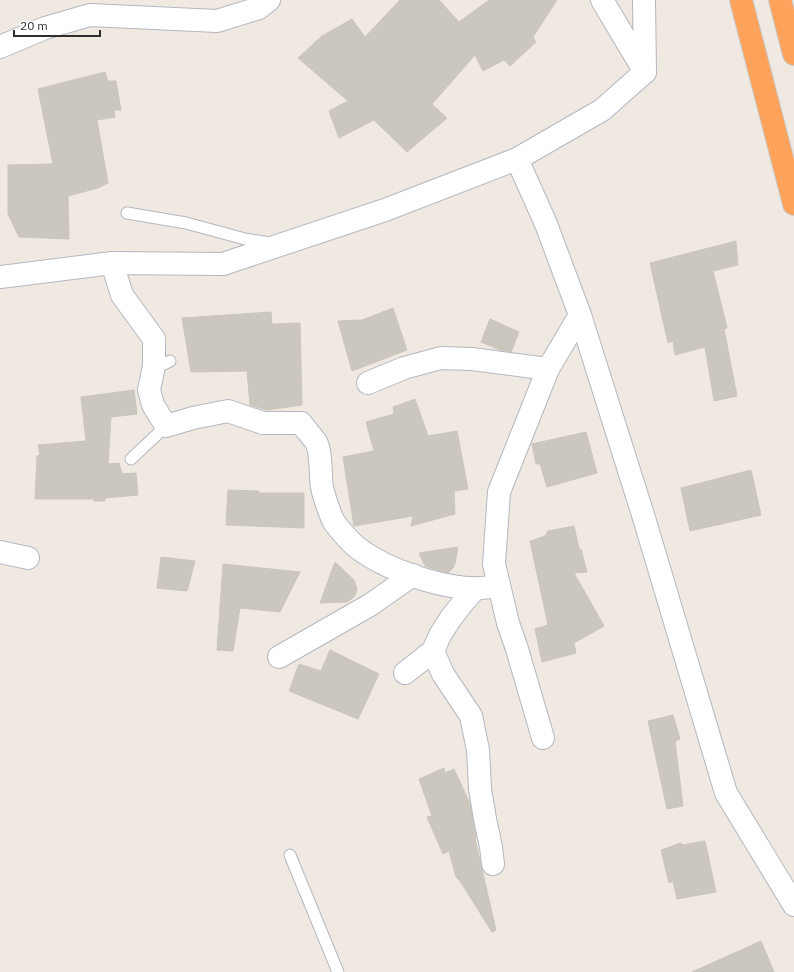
<svg xmlns="http://www.w3.org/2000/svg" width="794" height="972" font-family="'IBM Plex Sans',sans-serif">
  <style>
    .building { fill: #cbc7bf; stroke: #cbc5ba }
    .lines { fill: none; stroke-linecap: round; stroke-linejoin: round }
    .service-casing { stroke: #b4b7c1; stroke-width: 13 }
    .minor-casing { stroke: #b4b7c1; stroke-width: 24 }
    .tertiary-casing { stroke: #b4b7c1; stroke-width: 24 }
    .motorway-casing { stroke: #c9c9c9; stroke-width: 24 }
    .service { stroke: #fff; stroke-width: 11 }
    .minor { stroke: #fff; stroke-width: 22 }
    .tertiary { stroke: #fff; stroke-width: 22 }
    .motorway { stroke: #ffa35c; stroke-width: 22 }
  </style>
  <rect width="100%" height="100%" fill="#efe9e1"/>
  <!-- building -->
  <g class="building">
    <path d="M400,0H439L459,22L489,0H557L533,37L536,42L510,66L504,60L483,71L475,55L432,104L447,118L407,152L374,120L339,138L329,111L348,101L298,58L322,36L352,19L365,37Z"/>
    <path d="M105,72L108,81H116L121,110H114L115,117L97,120L108,183L98,188L68,196L69,239L19,237L8,214V165L53,164L38,89Z"/>
    <path d="M736,241L738,265L713,271L727,328L724,329L737,396L714,401L705,347L675,355L673,341L668,343L650,263Z"/>
    <path d="M393,308L407,350L352,371L338,321L362,320Z"/>
    <path d="M271,312L272,324L300,323L302,405L267,410L250,405L247,371L191,372L182,318Z"/>
    <path d="M490,319L519,332L511,352L500,350L481,342Z"/>
    <path d="M134,390L137,414L111,417L108,464L119,463L122,474L136,473L138,495L105,498V501H94V499H35L37,456L40,455L38,445L86,441L81,397Z"/>
    <path d="M415,399L428,436L457,431L468,489L454,491L455,514L411,526L413,516L354,526L343,457L374,451L366,422L394,414L393,407Z"/>
    <path d="M586,432L597,473L547,487L540,464H536L532,444Z"/>
    <path d="M751,470L761,515L690,531L681,488Z"/>
    <path d="M228,490L259,491V493H304V528L226,525Z"/>
    <path d="M574,526L579,549H581L587,572L574,573L604,626L574,643L576,653L542,662L535,629L548,625L530,541L545,536L548,531Z"/>
    <path d="M458,547L455,563L453,568L448,573L425,566L419,553Z"/>
    <path d="M161,557L195,561L187,591L157,588Z"/>
    <path d="M335,562L354,580L357,589L356,593L354,597L347,602L320,603Z"/>
    <path d="M223,564L300,572L280,612L240,608L233,651L217,650Z"/>
    <path d="M330,650L379,674L358,719L289,691L299,664L321,671Z"/>
    <path d="M673,715L680,739L675,741L683,806L667,809L648,721Z"/>
    <path d="M444,768L445,773L454,769L470,804L476,838L475,839L496,930L492,932L460,881L456,877L449,851L443,854L427,817L432,816L419,779Z"/>
    <path d="M705,841L716,892L677,899L673,881L669,883L661,850L681,843L682,845Z"/>
    <path d="M761,941L774,972H692Z"/>
  </g>
  <g class="lines">
    <!-- service casing -->
    <g class="service-casing">
      <g id="service">
        <path d="M127,213L186,223L245,239L270,243"/>
        <path d="M153,370L170,361"/>
        <path d="M131,459L166,426"/>
        <path d="M290,855L338,972"/>
      </g>
    </g>
    <!-- minor casing -->
    <g class="minor-casing">
      <g id="minor">
        <path d="M602,0L645,72"/>
        <path d="M0,47L45,28L90,15L217,21L259,8L269,0"/>
        <path d="M112,263L122,295L154,339V366L149,390L153,405L166,426L193,418L228,411L263,423H301C306,430 312,436 316,442C322,453 320,476 322,487C323,494 331,517 334,522C339,529 352,544 359,549C391,572 460,597 499,585"/>
        <path d="M0,277L112,263L223,264L385,210L517,159"/>
        <path d="M368,383L404,368L441,358L472,359L548,369"/>
        <path d="M0,552L28,558"/>
        <path d="M433,651L443,674L471,716L478,750L480,789L485,819L491,847L493,864"/>
        <path d="M279,657L370,605L413,575"/>
        <path d="M405,673L433,651L440,635L451,618L465,600L475,589"/>
        <path d="M543,738L517,649L508,623L494,564L499,492L548,369L580,315"/>
      </g>
    </g>
    <!-- tertiary casing -->
    <g class="tertiary-casing">
      <path id="tertiary" d="M644,0L645,72L602,110L517,159L546,224L580,315L644,518L726,793L794,905"/>
    </g>
    <!-- motorway casing -->
    <g class="motorway-casing">
      <g id="motorway">
        <path d="M741,0L794,204"/>
        <path d="M780,0L794,54"/>
      </g>
    </g>
    <!-- service -->
    <use href="#service" class="service"/>
    <!-- minor -->
    <use href="#minor" class="minor"/>
    <!-- tertiary -->
    <use href="#tertiary" class="tertiary"/>
    <!-- motorway -->
    <use href="#motorway" class="motorway"/>
  </g>
  <!-- scale -->
  <path d="M14 30v6h86v-6" fill="none" stroke="#2e2e2e" stroke-width="2"/>
  <text x="20" y="30" font-size="12" fill="#2e2e2e" stroke="#ffffff" stroke-width="3" paint-order="stroke">20 m</text>
</svg>
